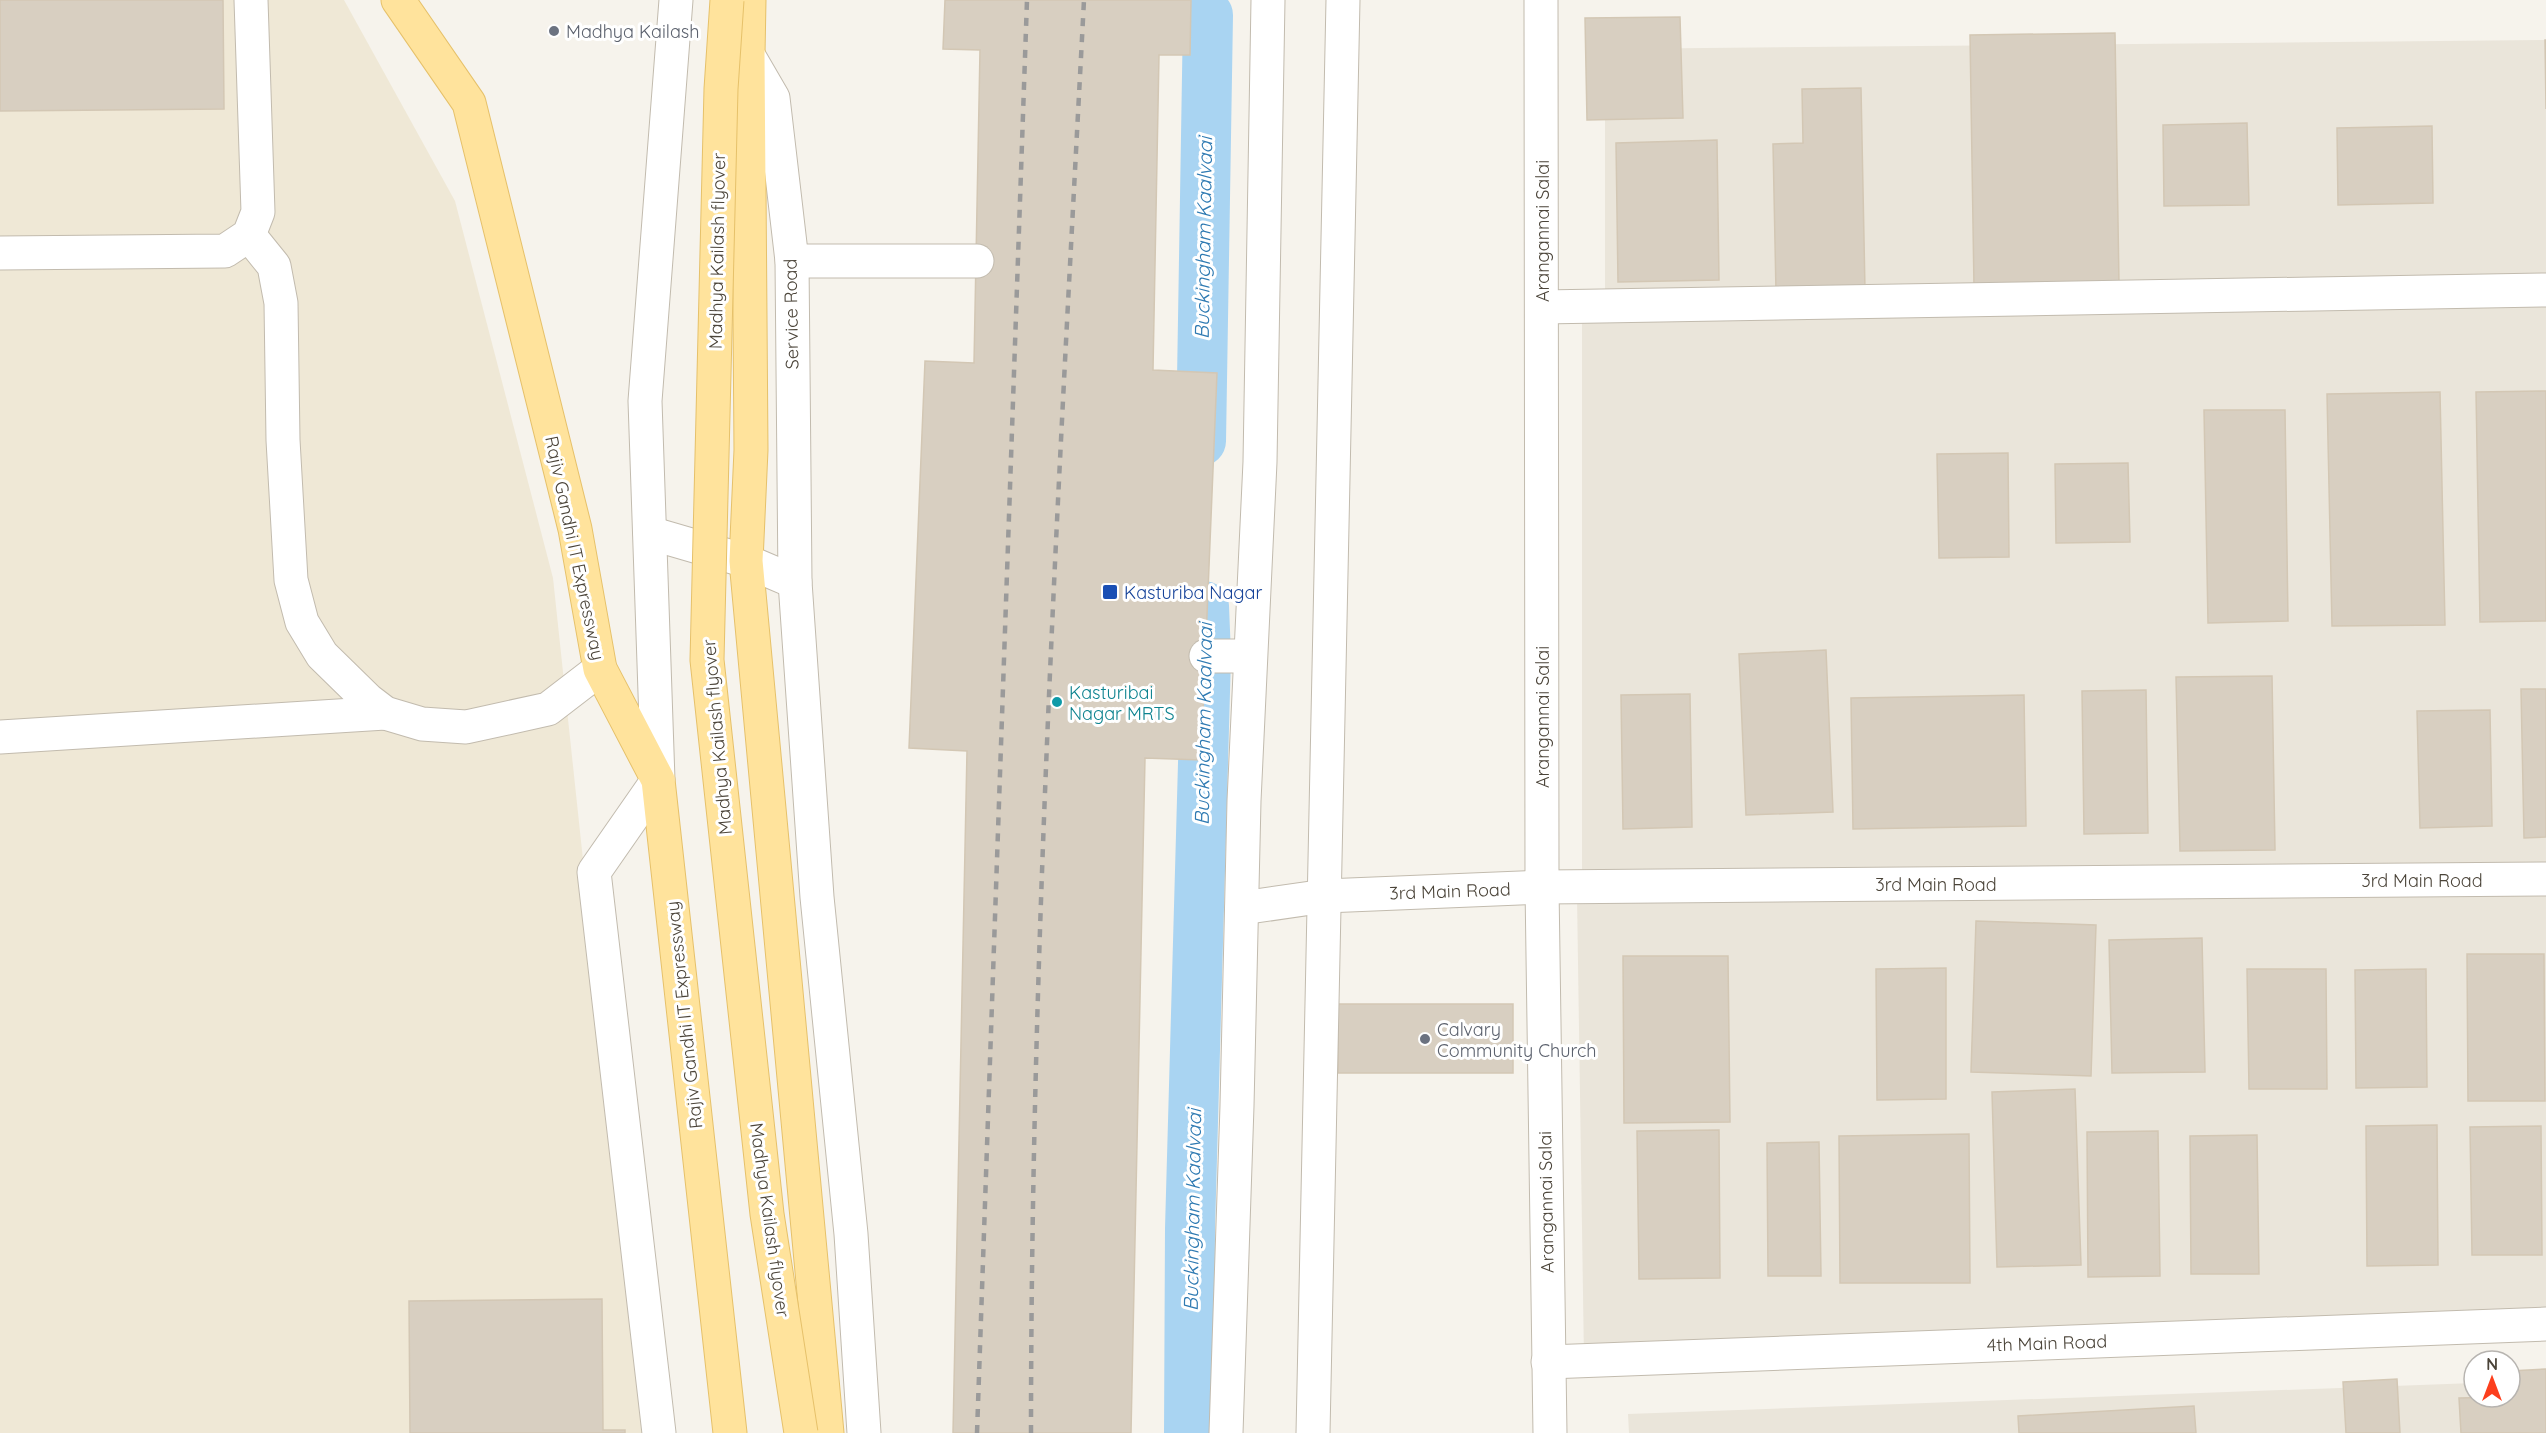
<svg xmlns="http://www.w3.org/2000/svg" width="2546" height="1433" font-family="Quicksand,sans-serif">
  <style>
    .residential { fill: #eae5da }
    .education { fill: #efe8d6 }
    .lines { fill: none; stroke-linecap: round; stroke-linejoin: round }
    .canal { stroke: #a9d4f2; stroke-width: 50 }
    .building { fill: #d8cfc1; stroke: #d3c7b4; stroke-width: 1.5 }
    .minor-casing { stroke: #c2bbae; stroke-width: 35 }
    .major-casing { stroke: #e6c16a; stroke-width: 35 }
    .minor { stroke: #fff; stroke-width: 33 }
    .major { stroke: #ffe39c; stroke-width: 33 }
    .rail { stroke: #9a9a9a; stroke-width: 4.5; stroke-dasharray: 8 8; stroke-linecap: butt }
    .major-bridge-casing { stroke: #e6c16a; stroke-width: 35; stroke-linecap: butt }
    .major-bridge { stroke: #ffe39c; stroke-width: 33 }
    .worship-dot { fill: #6b7280; stroke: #fff; stroke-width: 2 }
    .transit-dot { fill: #1a4fb4; stroke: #fff; stroke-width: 2 }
    .culture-dot { fill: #0f9aa8; stroke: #fff; stroke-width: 2 }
    .labels { text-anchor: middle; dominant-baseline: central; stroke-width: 6; stroke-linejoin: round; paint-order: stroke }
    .worship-label { font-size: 18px; fill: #5b616d; stroke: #fff; text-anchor: start }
    .street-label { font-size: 18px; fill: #4b4439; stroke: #fff }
    .transit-label { font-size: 18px; fill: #164399; stroke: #fff; text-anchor: start }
    .culture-label { font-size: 18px; fill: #0d838f; stroke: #fff; text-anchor: start }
    .water-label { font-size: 20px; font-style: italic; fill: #2e7ab2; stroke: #fff }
  </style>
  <rect width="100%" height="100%" fill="#f6f3ec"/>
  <!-- residential -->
  <g class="residential">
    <path d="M2546,40V283L1605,300V49Z"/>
    <path d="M2546,299V869L1582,877V317Z"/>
    <path d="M2546,888V1324L1584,1360L1577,896Z"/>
    <path d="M2546,1380V1433H1629L1628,1414L2474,1383V1397H2510Z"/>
  </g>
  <!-- education -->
  <path class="education" d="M0,0H344L455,201L553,578L644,1433H0Z"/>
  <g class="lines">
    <!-- canal -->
    <g class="canal">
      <path d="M1201,441L1208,15"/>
      <path d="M1189,1433L1190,1229L1206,656L1204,606"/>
    </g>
  </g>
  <!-- building -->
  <g class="building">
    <path d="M0,0H223L224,109L0,111Z"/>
    <path d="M945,0H1191L1190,55H1159L1153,370L1217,373L1201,760L1145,758L1131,1433H953L967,751L909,748L925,361L974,363L980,50L943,49Z"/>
    <path d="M1680,17L1683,118L1587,120L1585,18Z"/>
    <path d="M2115,33L2119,284L1974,287L1970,35Z"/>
    <path d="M2545,40H2546V109Z"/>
    <path d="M1861,88L1865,290L1776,292L1773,144L1803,143L1802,89Z"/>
    <path d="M2247,123L2249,205L2164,206L2163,125Z"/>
    <path d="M2432,126L2433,203L2338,205L2337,128Z"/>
    <path d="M1717,140L1719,280L1618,282L1616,143Z"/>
    <path d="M2546,391V621L2480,622L2476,392Z"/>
    <path d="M2440,392L2445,625L2332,626L2327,394Z"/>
    <path d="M2204,410H2285L2288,621L2208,623Z"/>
    <path d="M2008,453L2009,557L1939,558L1937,454Z"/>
    <path d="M2128,463L2130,542L2056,543L2055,464Z"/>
    <path d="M1826,650L1833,812L1746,815L1739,654Z"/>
    <path d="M2272,676L2275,850L2180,851L2176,677Z"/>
    <path d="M2521,689H2546V837L2524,838Z"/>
    <path d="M2146,690L2148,833L2084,834L2082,691Z"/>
    <path d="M1690,694L1692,827L1623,829L1621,695Z"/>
    <path d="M2024,695L2026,826L1853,829L1851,698Z"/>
    <path d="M2490,710L2492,826L2420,828L2417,711Z"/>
    <path d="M1976,921L2096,925L2091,1076L1971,1072Z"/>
    <path d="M2202,938L2205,1072L2112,1073L2109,940Z"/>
    <path d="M2467,954H2544L2545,1101H2468Z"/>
    <path d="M1623,956H1728L1730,1122L1624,1123Z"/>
    <path d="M1946,968V1099L1877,1100L1876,969Z"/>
    <path d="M2247,969H2326L2327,1089H2249Z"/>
    <path d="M2426,969L2427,1087L2356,1088L2355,970Z"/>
    <rect x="1338" y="1004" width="175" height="69"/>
    <path d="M2075,1089L2081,1265L1997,1267L1992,1092Z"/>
    <path d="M2437,1125L2438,1265L2367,1266L2366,1126Z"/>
    <path d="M2541,1126L2542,1255H2472L2470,1127Z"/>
    <path d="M1719,1130L1720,1278L1639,1279L1637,1131Z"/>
    <path d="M2158,1131L2160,1276L2088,1277L2087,1132Z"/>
    <path d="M1969,1134L1970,1283H1840L1839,1136Z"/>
    <path d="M2257,1135L2259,1274H2191L2190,1136Z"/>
    <path d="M1819,1142L1821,1276H1768L1767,1143Z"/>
    <path d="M602,1299L603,1430H625V1433H410L409,1301Z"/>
    <path d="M2546,1369V1433H2461L2459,1398L2510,1397V1371Z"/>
    <path d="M2397,1379L2400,1433H2346L2343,1382Z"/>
    <path d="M2194,1406L2196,1433H2019L2018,1416Z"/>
  </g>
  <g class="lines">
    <!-- minor casing -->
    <g class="minor-casing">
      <g id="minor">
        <path d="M1541,0L1542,887L1550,1433"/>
        <path d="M748,55L773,98L792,261L795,582L817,897L851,1234L864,1433"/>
        <path d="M249,235L274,266L281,303L283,440L291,580L302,622L322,655L368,700L385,713L422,724L466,727L548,709L600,669"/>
        <path d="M0,253L225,251L249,235L258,212L251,0"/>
        <path d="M792,261H977"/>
        <path d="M1542,307L2546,290"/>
        <path d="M650,533L746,561L795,582"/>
        <path d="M1206,656H1235"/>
        <path d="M0,737L385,713"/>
        <path d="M1242,908L1325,896L1542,887L2546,879"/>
        <path d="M1548,1362L2546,1324"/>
        <path d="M659,1433L594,872L658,780L645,401L676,0"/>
        <path d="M1226,1433L1237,1106L1244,801L1260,462L1268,0"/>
        <path d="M1313,1433L1343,0"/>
      </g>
    </g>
    <!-- major casing -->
    <g class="major-casing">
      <g id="major">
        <path d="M398,0L469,103L575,529L600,669L658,780L730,1433"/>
        <path d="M749,0L748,55L751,450L746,561L827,1433"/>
      </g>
    </g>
    <!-- minor -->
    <use href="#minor" class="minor"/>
    <!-- major -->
    <use href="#major" class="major"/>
    <!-- rail -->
    <g class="rail">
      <path d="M977,1433L1027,0"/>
      <path d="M1031,1433C1031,955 1059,477 1084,0"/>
    </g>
    <!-- major-bridge casing -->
    <g class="major-bridge-casing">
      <path id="major-bridge" d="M727,0L721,89L707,660L767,1214L801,1433"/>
    </g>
    <!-- major-bridge -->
    <use href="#major-bridge" class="major-bridge"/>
  </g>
  <!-- markers -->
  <g class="worship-dot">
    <circle cx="554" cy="31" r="6"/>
    <circle cx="1425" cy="1039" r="6"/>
  </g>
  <rect class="transit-dot" x="1102" y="584" width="16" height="16" rx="3"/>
  <circle class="culture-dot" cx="1057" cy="702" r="6"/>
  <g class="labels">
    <!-- worship labels -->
    <g class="worship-label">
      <text x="566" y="31">Madhya Kailash</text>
      <text x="1437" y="1029">Calvary<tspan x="1437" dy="21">Community Church</tspan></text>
    </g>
    <!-- street labels -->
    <g class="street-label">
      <text transform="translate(1542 231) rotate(-90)">Arangannai Salai</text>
      <text transform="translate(717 251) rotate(-89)">Madhya Kailash flyover</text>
      <text transform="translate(791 314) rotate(-91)">Service Road</text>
      <text transform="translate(575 548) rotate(78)">Rajiv Gandhi IT Expressway</text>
      <text transform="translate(1542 717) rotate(-90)">Arangannai Salai</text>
      <text transform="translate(717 737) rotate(-95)">Madhya Kailash flyover</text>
      <text x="2422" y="880">3rd Main Road</text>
      <text x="1936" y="884">3rd Main Road</text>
      <text transform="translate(1450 891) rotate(-2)">3rd Main Road</text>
      <text transform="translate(684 1015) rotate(-96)">Rajiv Gandhi IT Expressway</text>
      <text transform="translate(1546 1202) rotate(-91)">Arangannai Salai</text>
      <text transform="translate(770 1220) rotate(82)">Madhya Kailash flyover</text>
      <text transform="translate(2047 1343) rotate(-2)">4th Main Road</text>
    </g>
    <!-- transit labels -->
    <g class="transit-label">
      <text x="1124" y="592">Kasturiba Nagar</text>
    </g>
    <!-- culture labels -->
    <g class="culture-label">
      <text x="1069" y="692">Kasturibai<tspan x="1069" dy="21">Nagar MRTS</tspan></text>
    </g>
    <!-- water labels -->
    <g class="water-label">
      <text transform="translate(1203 238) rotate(-89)">Buckingham Kaalvaai</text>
      <text transform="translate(1203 724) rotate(-89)">Buckingham Kaalvaai</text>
      <text transform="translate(1192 1210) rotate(-89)">Buckingham Kaalvaai</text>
    </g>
  </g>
  <!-- north arrow -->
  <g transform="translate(2492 1379)"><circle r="28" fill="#ffffff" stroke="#b7b4b0" stroke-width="1.5"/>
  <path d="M0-4.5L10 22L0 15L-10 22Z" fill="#fc3f1d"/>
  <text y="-9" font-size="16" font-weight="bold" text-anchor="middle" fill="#4b4439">N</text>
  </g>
</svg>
